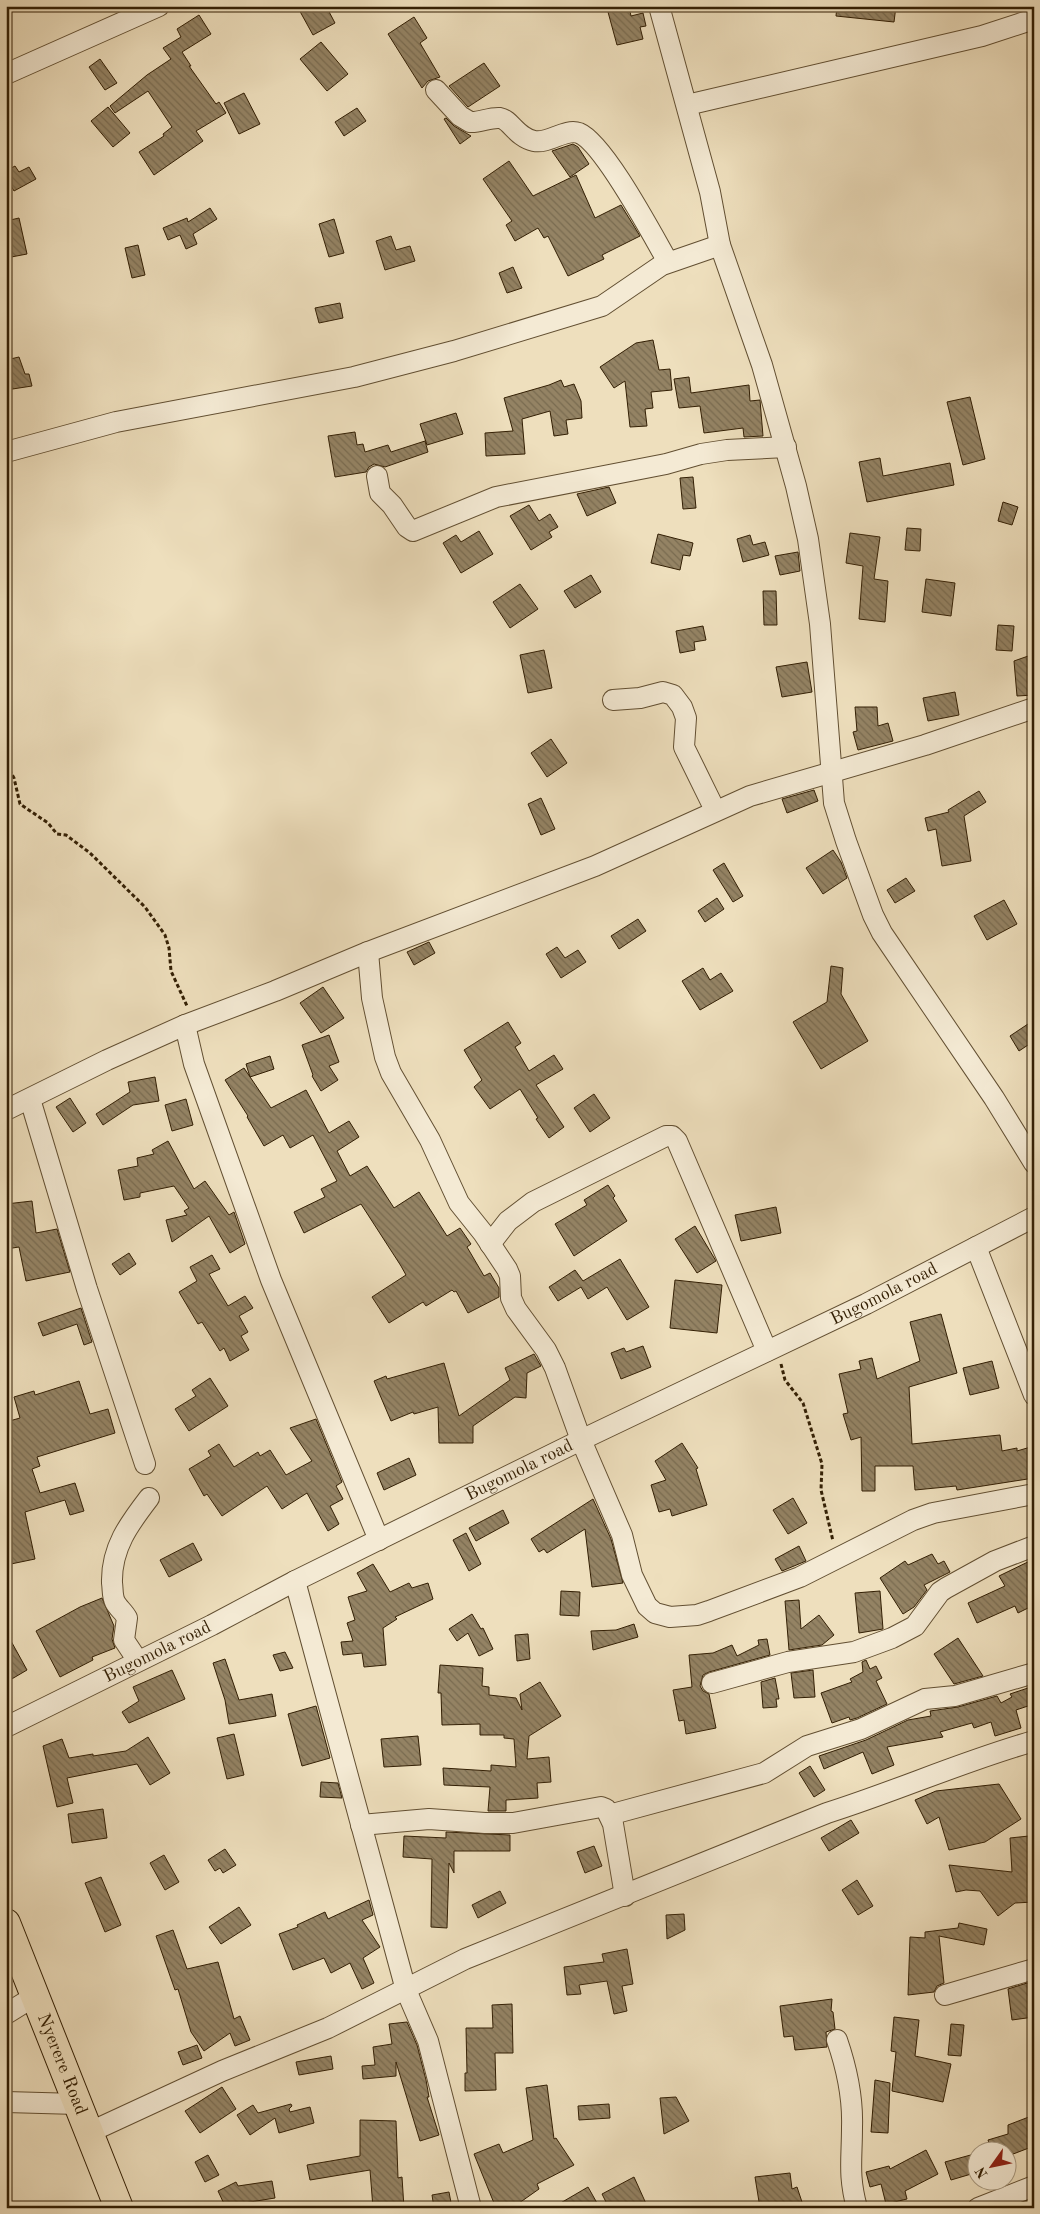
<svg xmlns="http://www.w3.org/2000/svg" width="1040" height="2214" font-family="'Old Standard TT',serif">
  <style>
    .building { fill: url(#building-back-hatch); stroke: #331f04 }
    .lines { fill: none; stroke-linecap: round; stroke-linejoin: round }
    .street-casing { stroke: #624f32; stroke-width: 22 }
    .highway-casing { stroke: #331f04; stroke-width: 30 }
    .path { stroke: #331f04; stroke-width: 3; stroke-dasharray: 4 2.5; stroke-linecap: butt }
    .street { stroke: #f4ead4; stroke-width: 20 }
    .highway { stroke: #eedfbd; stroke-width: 28 }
    .labels { text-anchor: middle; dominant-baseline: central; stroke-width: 4.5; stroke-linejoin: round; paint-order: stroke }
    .street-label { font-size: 18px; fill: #331f04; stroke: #f4ead4 }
  </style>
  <defs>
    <pattern id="building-back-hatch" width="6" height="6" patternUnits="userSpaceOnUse" patternTransform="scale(1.25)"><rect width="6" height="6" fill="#948364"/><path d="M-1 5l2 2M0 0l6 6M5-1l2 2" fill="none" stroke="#796b50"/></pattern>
  </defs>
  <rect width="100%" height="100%" fill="#eedfbd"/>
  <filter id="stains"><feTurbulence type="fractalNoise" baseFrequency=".004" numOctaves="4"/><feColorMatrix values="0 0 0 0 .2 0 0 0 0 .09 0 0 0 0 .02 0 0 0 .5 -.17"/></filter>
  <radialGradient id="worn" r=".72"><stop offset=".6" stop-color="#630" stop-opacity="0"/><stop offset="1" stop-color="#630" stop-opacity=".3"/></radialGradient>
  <!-- building -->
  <g class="building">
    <path d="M297,6H326L335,23L313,35Z"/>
    <path d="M837,6H896L894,22L836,16Z"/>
    <path d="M629,7L631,16L643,13L646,26L640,27L643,39L617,45L608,12Z"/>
    <path d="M199,15L211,34L182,52L191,66H189L216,104L219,102L226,113L196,131L203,141L154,175L139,152L164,136L163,134L172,127L148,91L115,113L110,106L147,75L171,59L163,48L181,37L177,29Z"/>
    <path d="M414,17L427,38L420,43L440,77L428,81L422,88L388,34Z"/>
    <path d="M321,42L348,74L327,91L300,59Z"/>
    <path d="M100,59L117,83L105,90L89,67Z"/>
    <path d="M484,63L500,86L468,107L449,86Z"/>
    <path d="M244,93L260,124L239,134L224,103Z"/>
    <path d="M108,107L130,133L113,147L91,121Z"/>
    <path d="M357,108L366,121L344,136L335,122Z"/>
    <path d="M446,118L454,126L471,136L460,144L444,119Z"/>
    <path d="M573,144L578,147L589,164L570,177L552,151Z"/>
    <path d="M509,161L533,196L576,175L595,218L621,205L640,236L602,255L604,259L568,276L548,236L544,238L538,228L515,241L506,225L512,221L483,179Z"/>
    <path d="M15,166L19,172L29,167L36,179L14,191L6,177V171Z"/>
    <path d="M210,208L217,219L193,234L197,244L186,249L180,235L168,240L163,228L187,218L188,222Z"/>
    <path d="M19,218L27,254L6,258V221Z"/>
    <path d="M334,219L344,253L329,257L319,224Z"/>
    <path d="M391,236L396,250L410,246L415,261L385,270L376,241Z"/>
    <path d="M138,245L145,275L132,278L125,248Z"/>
    <path d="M513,267L522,288L507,293L499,273Z"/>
    <path d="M340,303L343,318L319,323L315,308Z"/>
    <path d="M653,340L659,370L670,369L672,390L651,392L653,408L645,409L647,426L630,427L625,381L614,388L600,367L636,343Z"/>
    <path d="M19,357L25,374H29L32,386L6,390V360Z"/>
    <path d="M689,377L691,393L749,385L750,401L760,400L763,436L744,437L743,428L704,433L700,406L679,408L674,379Z"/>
    <path d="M561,380L564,387L574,384L581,401L582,418L566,420L568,434L554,436L550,411L522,419L525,454L486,456L485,433L513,431L504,398L549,385Z"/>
    <path d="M970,397L985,459L963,465L947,402Z"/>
    <path d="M456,413L463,434L427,445L420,424Z"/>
    <path d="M355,432L357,445L363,444L365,452L388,445L391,452L425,441L428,452L385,467L374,464L369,467L366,472L335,477L328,436Z"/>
    <path d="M880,458L883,476L950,463L954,485L867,502L859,462Z"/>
    <path d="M693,477L696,508L683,509L680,478Z"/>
    <path d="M609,487L616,503L587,516L577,494Z"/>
    <path d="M1003,502L1018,507L1012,525L998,521Z"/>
    <path d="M529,505L539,521L550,514L558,527L549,532L552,537L531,550L510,516Z"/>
    <path d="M907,528L921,529L920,551L905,550Z"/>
    <path d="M479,531L493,554L461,573L443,543L456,535L461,542Z"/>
    <path d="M850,533L880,537L874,579L888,581L885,622L859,619L863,566L846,563Z"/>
    <path d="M658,534L693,543L690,556L683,555L680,570L651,563Z"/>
    <path d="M750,535L753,545L765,542L769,555L743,562L737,539Z"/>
    <path d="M798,552L800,571L780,575L775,556Z"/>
    <path d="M591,575L601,592L575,608L564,591Z"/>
    <path d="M926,579L955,583L951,616L922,612Z"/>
    <path d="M520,584L538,609L510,628L493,602Z"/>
    <path d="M763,591H776L777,625H764Z"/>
    <path d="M998,625L1014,626L1012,651L996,650Z"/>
    <path d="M703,626L706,640L694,642L695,650L680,653L676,631Z"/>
    <path d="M544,650L552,688L528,693L520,655Z"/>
    <path d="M1034,654V695L1017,696L1014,661Z"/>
    <path d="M807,662L812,692L782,697L776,667Z"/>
    <path d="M955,692L959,715L928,721L923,698Z"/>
    <path d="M855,707H877L878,726L888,723L893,741L858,750L853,732L857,731Z"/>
    <path d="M551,739L567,763L547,777L531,753Z"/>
    <path d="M814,790L818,801L787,813L782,799Z"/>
    <path d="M979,791L986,802L964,816L971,861L942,866L936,829L928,831L925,818L949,812L948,810Z"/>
    <path d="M541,798L555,829L541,835L528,804Z"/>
    <path d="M833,850L841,862L847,878L823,894L806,868Z"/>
    <path d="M724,863L743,896L733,902L713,870Z"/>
    <path d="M906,878L915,891L895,903L887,890Z"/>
    <path d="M717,898L724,909L705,922L698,911Z"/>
    <path d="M1004,900L1017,924L987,940L974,916Z"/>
    <path d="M638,919L646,931L619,949L611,936Z"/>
    <path d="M429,942L435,953L414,965L407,952Z"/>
    <path d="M557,947L565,958L578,950L586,962L561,978L546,954Z"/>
    <path d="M831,966L843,968L841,994L868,1041L821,1069L793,1022L827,1002Z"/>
    <path d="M703,968L710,980L721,973L733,991L700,1010L682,981Z"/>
    <path d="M323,987L344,1018L321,1033L300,1003Z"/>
    <path d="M1034,1020V1041L1019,1051L1010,1036Z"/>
    <path d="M508,1022L521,1043L515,1047L529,1071L554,1055L563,1069L536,1085L564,1127L549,1138L536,1119L538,1118L520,1089L490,1109L474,1087L482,1080L464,1050Z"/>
    <path d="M329,1035L339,1062L329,1066L338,1080L321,1091L312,1076L313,1075L302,1045Z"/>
    <path d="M270,1056L274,1069L250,1077L246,1064Z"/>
    <path d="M244,1068L271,1108L306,1090L329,1133L349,1121L359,1137L337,1151L350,1176L367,1166L394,1208L419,1192L447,1236L460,1228L471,1244L467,1247L484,1276L490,1273L499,1288V1297L468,1313L456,1291L454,1292L452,1290L426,1306L423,1302L389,1323L372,1297L406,1275L401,1266L361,1204L304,1233L294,1212L325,1197L321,1189L337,1181L313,1135L290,1148L283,1135L264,1146L247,1117L248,1116L225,1080Z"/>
    <path d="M155,1077L159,1101L133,1105L103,1125L96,1114L130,1092L128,1082Z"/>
    <path d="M594,1094L610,1118L590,1132L574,1108Z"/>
    <path d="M70,1098L86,1123L73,1132L56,1107Z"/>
    <path d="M186,1099L193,1125L172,1131L165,1105Z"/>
    <path d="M168,1141L194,1189L205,1181L229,1215L234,1212L245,1244L230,1253L209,1216L172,1242L166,1220L187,1215L184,1211L189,1208L174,1186L140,1193V1197L124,1200L118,1170L138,1166L137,1158L154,1154L152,1150Z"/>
    <path d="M608,1185L615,1196L613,1198L627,1221L574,1256L555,1224L587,1205L584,1200Z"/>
    <path d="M32,1201L36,1233L57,1229L70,1272L26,1281L19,1247L6,1249V1204Z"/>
    <path d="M776,1207L781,1233L741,1241L735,1215Z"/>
    <path d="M695,1226L716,1261L697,1273L675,1239Z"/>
    <path d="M129,1253L136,1264L120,1275L112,1264Z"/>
    <path d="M212,1255L220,1269L209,1274L228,1306L245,1296L253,1308L239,1316L248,1332L241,1336L249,1350L230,1361L224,1348L220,1351L202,1322L198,1324L179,1292L197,1281L190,1267Z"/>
    <path d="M620,1259L649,1307L627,1320L607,1287L588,1299L581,1287L558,1301L549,1287L575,1270L583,1281Z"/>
    <path d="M675,1280L722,1285L717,1333L670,1328Z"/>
    <path d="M81,1308L92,1342L84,1345L77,1324L43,1336L38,1323Z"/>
    <path d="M941,1314L957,1373L909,1387L912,1444L1000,1435L1002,1451L1017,1448V1451L1034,1446V1478L957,1490L956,1486L915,1490L913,1466H875V1491H862L861,1437L851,1440L843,1414L848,1413L839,1374L861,1369L859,1361L872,1358L877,1379L920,1361L910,1322Z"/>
    <path d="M643,1346L651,1367L621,1379L611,1353L624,1348L626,1352Z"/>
    <path d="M534,1354L541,1366L527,1373L526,1398L515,1397L473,1426V1443H439L438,1407L414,1414L413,1412L391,1421L374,1381L386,1376L387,1379L444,1363L459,1416L510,1380L505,1368Z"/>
    <path d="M992,1361L999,1388L970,1395L963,1368Z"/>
    <path d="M210,1378L228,1406L189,1431L175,1409L196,1396L192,1390Z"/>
    <path d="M79,1381L90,1414L108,1409L115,1433L37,1457L40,1466L32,1469L40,1493L75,1483L84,1511L70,1515L65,1500L25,1512L35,1559L6,1565V1466L11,1465L6,1450V1422L20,1418L14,1397L34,1391L35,1395Z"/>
    <path d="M316,1419L342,1482L336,1486L343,1499L330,1506L339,1524L328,1531L307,1493L282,1509L267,1486L222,1516L207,1494L204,1496L189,1469L211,1456L208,1451L219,1444L234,1467L258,1452L260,1456L270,1450L286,1475L312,1461L290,1428Z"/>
    <path d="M682,1443L698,1468L696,1469L707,1505L672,1516L670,1509L659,1512L651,1485L666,1480L655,1461Z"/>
    <path d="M409,1458L416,1475L384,1490L377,1473Z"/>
    <path d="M793,1498L807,1523L788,1534L773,1510Z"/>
    <path d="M593,1499L611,1539L623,1583L592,1587L585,1529L547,1553L544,1549L539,1552L531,1539Z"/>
    <path d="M503,1510L509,1523L476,1541L469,1528Z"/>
    <path d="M466,1533L481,1564L469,1571L453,1540Z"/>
    <path d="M193,1543L202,1560L169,1577L160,1560Z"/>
    <path d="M799,1546L806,1561L782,1571L775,1559Z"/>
    <path d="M932,1554L938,1564L944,1561L950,1572L924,1585L927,1590L914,1607L903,1614L880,1578L905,1561L908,1565Z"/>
    <path d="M1034,1559V1605L1018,1613L1015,1606L977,1623L968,1603L1005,1586L999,1576Z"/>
    <path d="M373,1564L390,1592L409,1583L412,1588L428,1583L433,1599L395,1617L397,1619L383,1628L386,1665L364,1667L362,1653L343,1655L341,1642L353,1641L347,1623L355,1620L348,1597L367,1591L357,1573Z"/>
    <path d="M561,1591L580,1592L579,1616L560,1615Z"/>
    <path d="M880,1591L883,1629L859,1633L855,1593Z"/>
    <path d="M102,1598L114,1626L112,1639L115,1648L92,1657L93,1660L60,1677L36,1631L80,1607Z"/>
    <path d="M799,1600L801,1629L819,1615L834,1635L822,1645L789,1650L785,1601Z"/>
    <path d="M472,1614L481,1629L483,1628L493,1649L479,1656L468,1633L457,1641L449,1629Z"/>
    <path d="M634,1624L638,1637L593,1650L591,1631L616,1630Z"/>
    <path d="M6,1632L27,1670L10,1680L6,1673Z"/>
    <path d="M528,1634L530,1659L517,1661L515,1635Z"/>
    <path d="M958,1638L983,1676L954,1684L934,1654Z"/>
    <path d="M767,1639L770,1655L709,1672L703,1675L700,1686L703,1691L709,1694L716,1728L686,1734L684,1720L679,1721L673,1690L692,1687L689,1655L713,1653L732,1645L737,1656L759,1645L758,1640Z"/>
    <path d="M285,1652L293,1668L280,1671L273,1655Z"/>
    <path d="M225,1659L239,1700L272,1694L276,1716L229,1724L225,1700L213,1663Z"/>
    <path d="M866,1660L870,1669L876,1666L882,1678L876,1681L887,1704L857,1718L850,1720L849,1717L832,1723L821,1693L852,1682L850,1679L863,1672L862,1662Z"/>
    <path d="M440,1665L483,1668L482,1686L489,1687V1695L516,1698L522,1710L520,1694L540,1682L561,1716L529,1736L527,1759L549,1757L551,1782L537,1783L538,1798L506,1800V1811H488L490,1787L444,1785L443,1768L491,1771V1765L516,1767L514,1739L504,1738V1735H480V1724L442,1725L441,1693H438Z"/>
    <path d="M172,1670L185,1699L129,1723L122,1712L139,1701L133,1687Z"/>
    <path d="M813,1670L815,1697L794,1698L791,1673Z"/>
    <path d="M775,1678L779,1699H776L777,1707L763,1708L761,1682Z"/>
    <path d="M1034,1686V1704L1016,1710L1021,1728L995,1736L991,1722L974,1728L972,1723L940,1732L943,1737L887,1747L894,1765L872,1774L863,1752L824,1769L819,1756L866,1740L908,1720L931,1716L930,1711L958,1707L997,1696L1001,1703L1012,1697L1010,1694Z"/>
    <path d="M316,1706L330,1758L302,1766L288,1714Z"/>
    <path d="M234,1734L244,1775L227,1779L217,1738Z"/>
    <path d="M418,1736L421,1765L384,1767L381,1739Z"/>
    <path d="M148,1737L170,1773L150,1785L137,1764L67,1778L73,1803L57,1807L43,1746L62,1739L69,1758L93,1754V1756L126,1751Z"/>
    <path d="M810,1766L825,1790L814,1797L799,1773Z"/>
    <path d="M321,1782L338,1783L342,1798L320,1797Z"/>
    <path d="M999,1784L1021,1819L985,1842L949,1850L939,1817L927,1824L915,1800L936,1791Z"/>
    <path d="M103,1809L107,1838L72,1843L68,1814Z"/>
    <path d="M851,1820L859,1833L829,1851L821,1838Z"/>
    <path d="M446,1832L510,1835V1851H454V1873L449,1863L447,1928L431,1927L432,1859L403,1857L404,1836L446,1838Z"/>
    <path d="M1029,1836L1032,1874L1034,1873V1902L1015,1903L998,1916L980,1891L966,1890L956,1892L949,1865L1012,1872L1010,1838Z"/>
    <path d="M594,1846L602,1866L585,1873L577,1852Z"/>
    <path d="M225,1849L236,1865L223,1873L220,1868L215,1871L208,1860Z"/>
    <path d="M164,1855L179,1882L165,1890L150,1863Z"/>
    <path d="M101,1877L121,1925L105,1932L85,1883Z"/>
    <path d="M857,1880L873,1906L858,1915L842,1890Z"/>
    <path d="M500,1891L506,1903L478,1918L472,1905Z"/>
    <path d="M369,1900L373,1915L362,1920L380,1947L363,1958L374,1983L362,1989L350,1963L331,1973L324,1958L293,1970L279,1934L298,1927L297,1925L325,1912L328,1919Z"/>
    <path d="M239,1907L251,1925L221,1944L209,1927Z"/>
    <path d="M684,1914L685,1930L667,1939L666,1915Z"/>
    <path d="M959,1923L987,1929L984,1945L939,1936L944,1983L937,1986L934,1992L908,1995L910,1937L925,1938V1932L958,1928Z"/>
    <path d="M173,1930L187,1969L218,1962L234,2019L240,2016L250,2040L235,2046L230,2033L204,2051L191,2032L178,1989L175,1990L156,1936Z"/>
    <path d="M627,1949L633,1984L622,1986L627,2011L614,2014L607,1981L579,1985L581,1994L567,1995L564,1967L604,1962L602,1954Z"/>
    <path d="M1027,1983H1034V2017L1012,2020L1008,1989Z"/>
    <path d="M832,1999L831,2011L833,2012L835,2029L826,2032L827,2047L795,2050L793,2036L784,2037L780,2006Z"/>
    <path d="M512,2004L513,2053H495L496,2090L465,2091V2073H467L466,2028H493L492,2005Z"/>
    <path d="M894,2017L919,2020L915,2056L951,2064L943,2102L892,2091L896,2052L891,2051Z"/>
    <path d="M407,2022L417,2045L426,2080L429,2097H427L439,2135L420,2141L396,2062V2076L363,2079L362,2066L375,2065L373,2047L392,2044L389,2024Z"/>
    <path d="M951,2024L964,2025L961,2056L948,2055Z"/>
    <path d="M197,2045L202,2058L183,2065L178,2052Z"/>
    <path d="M331,2056L333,2069L299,2075L296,2062Z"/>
    <path d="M875,2080L890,2083L888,2133L871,2132Z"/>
    <path d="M547,2085L554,2139L556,2138L574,2165L537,2184L539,2189L512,2208H496L474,2154L499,2144L503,2153L533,2140L526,2088Z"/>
    <path d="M222,2087L236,2109L200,2133L185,2111Z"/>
    <path d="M676,2097L689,2121L664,2134L660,2098Z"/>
    <path d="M291,2104L292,2106L289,2109L290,2112L310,2107L314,2123L279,2133L275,2118L250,2135L237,2115L253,2105L258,2113Z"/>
    <path d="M609,2104L610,2118L579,2120L578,2106Z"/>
    <path d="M1034,2115V2146L1008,2156V2152H992L988,2140L1008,2134V2125Z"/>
    <path d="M360,2120L396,2121L398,2178L402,2177L404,2208H373L370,2170L310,2180L307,2165L360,2156Z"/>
    <path d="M926,2150L938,2174L905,2191L907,2199L886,2204L881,2184L870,2187L866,2172L889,2166L890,2169Z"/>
    <path d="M978,2153V2172L951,2180L945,2162Z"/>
    <path d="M208,2155L219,2175L205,2182L195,2162Z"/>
    <path d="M790,2173L792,2189L797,2187L804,2208H760L755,2177Z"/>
    <path d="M634,2177L648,2208H609L602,2194Z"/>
    <path d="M272,2181L275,2198L244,2203L245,2208H226L218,2191L236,2182L238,2186Z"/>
    <path d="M588,2187L597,2203L588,2208H552Z"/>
    <path d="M449,2192L452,2208H434L432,2195Z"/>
  </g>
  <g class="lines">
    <!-- street casing -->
    <g class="street-casing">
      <g id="street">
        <path d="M659,6L710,192L720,245L762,365L796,486L808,539L820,624L834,803L846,841L873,915L882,933L994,1098L1034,1163"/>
        <path d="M6,74L159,6"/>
        <path d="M436,90L460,116L470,122C479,123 490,117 500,118C511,120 516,137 534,141C549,144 565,128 579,133C604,143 653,236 668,262"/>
        <path d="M687,105L982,36L1034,19"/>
        <path d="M6,452L116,422L354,377L454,351L602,306L662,265L720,245"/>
        <path d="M377,476L380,493L392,505L407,527L413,531L496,497L666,464L701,454L727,450L786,447"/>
        <path d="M613,700L640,698L663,692L673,695L682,707L686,718L684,747L715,810"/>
        <path d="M368,952L372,998L385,1057L391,1073L430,1140L459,1203L483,1233L507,1269L510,1276L511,1298L516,1309L546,1350L555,1368L581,1440L622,1535L632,1575L647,1606L655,1613L670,1617L697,1615L709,1611L800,1577L913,1520L933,1513L1034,1494"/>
        <path d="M185,1025L194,1064L271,1280L379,1540"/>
        <path d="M30,1099L87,1289L145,1464"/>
        <path d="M6,1110L107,1060L185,1025L275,991L368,952L595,866L750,796L925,745L1034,708"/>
        <path d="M490,1244L508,1221L533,1202L666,1136H672L677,1141L767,1351"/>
        <path d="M976,1247L1034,1395"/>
        <path d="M295,1581L406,1990L428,2041L471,2208"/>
        <path d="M138,1661L124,1640L127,1618C124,1612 118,1608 115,1602C112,1596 113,1589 112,1583C111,1548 129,1524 149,1498"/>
        <path d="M712,1683L788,1662L854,1652L892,1638L915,1626L940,1592L946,1588L995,1561L1034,1546"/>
        <path id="s1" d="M6,1727L212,1625L295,1581L581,1440L866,1304L1034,1217"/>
        <path d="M609,1815L764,1773L807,1746L861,1729L925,1699L955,1696L1034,1673"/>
        <path d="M361,1825L429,1819L485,1823H513L601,1807L606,1809L613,1824L625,1896"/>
        <path d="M945,1995L1034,1969"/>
        <path d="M6,2014L35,1996"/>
        <path d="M837,2040C847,2069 853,2097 852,2127C852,2160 848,2175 857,2208"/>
        <path d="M6,2102L77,2104"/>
        <path d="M88,2133L222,2071L328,2028L465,1959L827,1813C897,1791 963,1761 1034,1741"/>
        <path d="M978,2208L1034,2186"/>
      </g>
    </g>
    <!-- highway casing -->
    <g class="highway-casing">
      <g id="highway">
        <path id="s2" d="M6,1923L119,2208"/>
      </g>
    </g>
    <!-- path -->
    <g class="path">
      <path d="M6,764L14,778L20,804L48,823L57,834L66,835L90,853L145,907L165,935L169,948L171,971L187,1006"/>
      <path d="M781,1364L785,1380L803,1403L822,1464L821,1490L833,1541"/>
    </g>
    <!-- street -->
    <use href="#street" class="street"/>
    <!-- highway -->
    <use href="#highway" class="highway"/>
  </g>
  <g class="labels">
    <!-- street labels -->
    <g class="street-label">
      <text stroke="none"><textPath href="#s1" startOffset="979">Bugomola road</textPath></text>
      <text stroke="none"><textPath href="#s1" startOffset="574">Bugomola road</textPath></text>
      <text stroke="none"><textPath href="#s1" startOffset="169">Bugomola road</textPath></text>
      <text stroke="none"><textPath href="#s2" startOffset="152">Nyerere Road</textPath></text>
    </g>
  </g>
  <!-- margin -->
  <rect width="1040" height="2214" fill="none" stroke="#eedfbd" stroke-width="25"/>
  <rect x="8" y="8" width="1025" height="2199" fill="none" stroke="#331f04" stroke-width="2.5"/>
  <rect x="12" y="12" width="1015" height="2189" fill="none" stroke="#331f04"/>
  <!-- north arrow -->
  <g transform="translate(992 2166) rotate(237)"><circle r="24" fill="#f4ead4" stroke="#a79981"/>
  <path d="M0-4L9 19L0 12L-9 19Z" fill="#8f2418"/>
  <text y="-8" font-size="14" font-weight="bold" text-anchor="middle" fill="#331f04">N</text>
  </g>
  <rect width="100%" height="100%" filter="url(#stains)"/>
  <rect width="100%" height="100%" fill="url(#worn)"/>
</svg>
